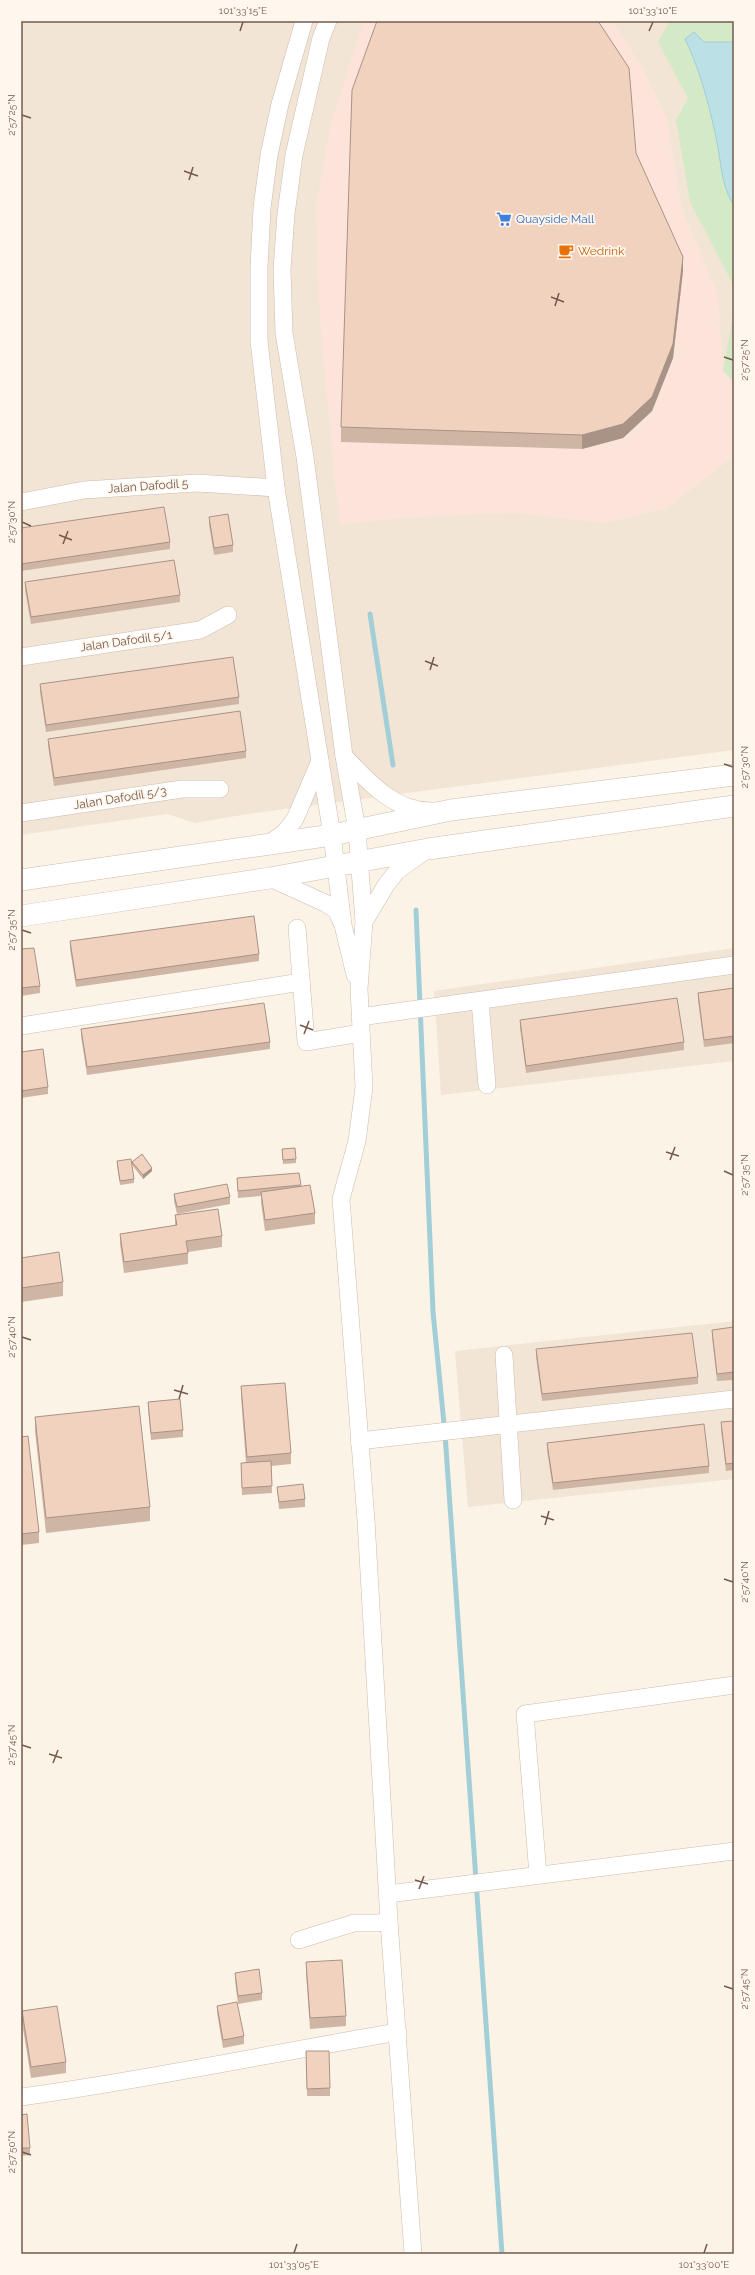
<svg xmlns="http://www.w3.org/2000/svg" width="755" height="2275" font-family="Raleway,sans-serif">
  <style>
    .residential { fill: #f3e5d5 }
    .commercial { fill: #fce4db }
    .green { fill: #d4e9c5 }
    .water { fill: #bbe0e5; stroke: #a2cfd7 }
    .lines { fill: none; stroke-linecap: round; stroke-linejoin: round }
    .stream { stroke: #a2cfd7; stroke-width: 5 }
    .minor-casing { stroke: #cdbbad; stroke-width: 18 }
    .tertiary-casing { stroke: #cdbbad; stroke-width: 22 }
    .minor { stroke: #fff; stroke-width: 17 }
    .tertiary { stroke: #fff; stroke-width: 21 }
    .wall { fill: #cfb5a4 }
    .shaded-wall { fill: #a99386 }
    .building { fill: #f1d2bf; stroke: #a99386 }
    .ticks { fill: none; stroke: #755a4c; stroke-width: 1.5 }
    .labels { text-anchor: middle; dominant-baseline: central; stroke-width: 3.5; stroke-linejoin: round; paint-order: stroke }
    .shop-label { font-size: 12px; fill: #366cbe; stroke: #fff7ed; text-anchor: start }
    .food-label { font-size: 12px; fill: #c56008; stroke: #fff7ed; text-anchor: start }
    .street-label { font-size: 12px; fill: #755a4c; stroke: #fff7ed }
    .neatline { fill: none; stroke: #755a4c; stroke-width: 1.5 }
    .ticks-label { font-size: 10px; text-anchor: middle; fill: #755a4c }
  </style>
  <rect width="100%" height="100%" fill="#fcf3e7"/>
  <!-- residential -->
  <g class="residential">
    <path d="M21,21H734V750L248,814L195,823L167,814L21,835Z"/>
    <path d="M734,948V1061L441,1095L434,991Z"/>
    <path d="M734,1321V1479L468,1507L455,1351Z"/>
  </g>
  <!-- commercial -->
  <path class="commercial" d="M364,21H612L643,68L667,120L682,209L718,295L723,371L734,382V456L666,509L604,523L514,513L430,516L339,524L320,322L316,208L330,125Z"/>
  <!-- green -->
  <g class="green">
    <path d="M670,21H734V286L690,202L676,120L688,98L658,42Z"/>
    <path d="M734,310V382L723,371Z"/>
  </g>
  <!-- water -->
  <path class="water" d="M694,32L704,42H734V206C722,186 722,170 718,148C711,111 701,72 685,39Z"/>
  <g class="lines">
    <!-- stream -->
    <g class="stream">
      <path d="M370,614L393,765"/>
      <path d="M416,910L433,1312L445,1434L502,2254"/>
    </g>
    <!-- minor casing -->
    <g class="minor-casing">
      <g id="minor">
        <path d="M304,21L280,104L269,155L262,208L259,267V341L276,488L332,835L343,925L355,975"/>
        <path d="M328,21L321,38L294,155L286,214L282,269L284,333L305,457L344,756L357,830L364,922L359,989L364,1087L357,1141L341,1199L366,1520L389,1921L413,2254"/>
        <path d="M21,502L84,490L197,483L276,488"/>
        <path d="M21,657L200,630L228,615"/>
        <path d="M344,756C368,782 396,813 434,811"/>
        <path d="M21,813L182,789H220"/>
        <path d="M270,843L285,832L295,819L320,761"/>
        <path d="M270,878L325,903L336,910L342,923"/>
        <path d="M364,922L386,885L397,871L425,851"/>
        <path d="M297,928L306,1042L361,1033"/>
        <path d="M480,1001L487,1085"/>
        <path d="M360,1017L734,965"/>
        <path d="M21,1026L301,982"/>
        <path d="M504,1355L513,1500"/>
        <path d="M359,1441L734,1399"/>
        <path d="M538,1875L525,1714L734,1685"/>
        <path d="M388,1894L734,1851"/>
        <path d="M299,1940L354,1923H378L389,1921"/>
        <path d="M21,2097C147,2080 272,2053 398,2032"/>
      </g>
    </g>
    <!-- tertiary casing -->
    <g class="tertiary-casing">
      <g id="tertiary">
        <path d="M21,880L332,835L451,810L734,775"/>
        <path d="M21,916L270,878L428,849L734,806"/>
      </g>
    </g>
    <!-- minor -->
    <use href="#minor" class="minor"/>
    <!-- tertiary -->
    <use href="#tertiary" class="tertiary"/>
  </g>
  <!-- wall -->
  <g class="wall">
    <path d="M636,153L683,271L673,358L652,411L623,438L582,449L341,442V427Z"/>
    <path d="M209,517L233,545V552L214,555L209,525Z"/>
    <path d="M21,528L170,542V549L21,571Z"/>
    <path d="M25,582L180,595V602L31,624L25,590Z"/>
    <path d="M40,684L239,697V704L46,732L40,692Z"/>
    <path d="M48,739L246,751V758L54,786L48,746Z"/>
    <path d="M70,941L259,954V961L76,987L70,949Z"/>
    <path d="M21,949L40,986V993L21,996Z"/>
    <path d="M734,988V1043L704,1047L698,1000V993Z"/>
    <path d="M520,1020L684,1042V1050L526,1073L520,1028Z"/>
    <path d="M81,1029L270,1042V1049L87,1075L81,1036Z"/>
    <path d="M21,1052L48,1087V1094L21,1098Z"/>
    <path d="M282,1149L296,1159V1163L283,1164Z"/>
    <path d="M117,1161L134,1179V1183L120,1185L117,1165Z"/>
    <path d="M132,1162L152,1171L143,1179L132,1165Z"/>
    <path d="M299,1173L301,1187L315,1213V1224L265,1231L261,1203V1196L238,1198L237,1178Z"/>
    <path d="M174,1194L230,1197V1204L177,1214L174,1201Z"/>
    <path d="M175,1215L222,1236V1247L188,1252V1264L124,1273L120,1244V1234L175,1226Z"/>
    <path d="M21,1258L63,1282V1296L21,1302Z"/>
    <path d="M734,1327V1380L717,1381L712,1337V1330Z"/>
    <path d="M536,1349L698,1377V1384L542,1401L536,1357Z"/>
    <path d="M241,1386L291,1453V1464L271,1466L272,1493L242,1495L241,1463H246L241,1397Z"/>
    <path d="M148,1402L183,1430V1437L151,1440L148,1409Z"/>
    <path d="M35,1417L150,1507V1521L46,1533L35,1431Z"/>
    <path d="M734,1421V1470L726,1471L721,1430V1422Z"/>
    <path d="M21,1437L39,1532V1543L21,1545Z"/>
    <path d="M547,1443L709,1466V1473L553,1490L547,1450Z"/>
    <path d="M277,1487L305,1499V1507L279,1509Z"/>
    <path d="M306,1962L346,2016V2026L310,2029L306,1973Z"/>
    <path d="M235,1973L262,1993V2000L238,2004L235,1980Z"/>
    <path d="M217,2006L244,2036V2044L223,2048L217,2013Z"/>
    <path d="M22,2011L66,2062V2073L31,2078L22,2022Z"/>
    <path d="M306,2051L330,2088V2096H307Z"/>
    <path d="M21,2115L30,2148V2155L21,2156Z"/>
  </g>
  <!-- shaded-wall -->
  <g class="shaded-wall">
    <path d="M683,257V271L673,358L652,411L623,438L582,449V435Z"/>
    <path d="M152,1168V1171L143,1179V1175Z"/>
  </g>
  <!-- building -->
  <g class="building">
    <path d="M377,21H598L629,68L636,153L683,257L673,344L652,397L623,424L582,435L341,427L352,90Z"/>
    <path d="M164,507L170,542L21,564V528Z"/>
    <path d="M228,514L233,545L214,548L209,517Z"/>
    <path d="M174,560L180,595L31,617L25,582Z"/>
    <path d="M233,657L239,697L46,725L40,684Z"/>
    <path d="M240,711L246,751L54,778L48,739Z"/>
    <path d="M254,916L259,954L76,980L70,941Z"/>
    <path d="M34,948L40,986L21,988V949Z"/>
    <path d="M734,988V1036L704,1040L698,993Z"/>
    <path d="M677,998L684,1042L526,1066L520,1020Z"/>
    <path d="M264,1003L270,1042L87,1067L81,1029Z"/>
    <path d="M43,1049L48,1087L21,1091V1052Z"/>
    <path d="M295,1148L296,1159L283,1160L282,1149Z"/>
    <path d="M142,1154L152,1168L143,1175L132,1162Z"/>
    <path d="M131,1159L134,1179L120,1181L117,1161Z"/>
    <path d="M299,1173L301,1185L238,1191L237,1178Z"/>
    <path d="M227,1184L230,1197L177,1207L174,1194Z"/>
    <path d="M310,1185L315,1213L265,1220L261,1192Z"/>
    <path d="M218,1209L222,1236L186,1241L188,1253L124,1262L120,1234L177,1225L175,1215Z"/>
    <path d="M59,1252L63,1282L21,1288V1258Z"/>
    <path d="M734,1327V1372L717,1374L712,1330Z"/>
    <path d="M692,1333L698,1377L542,1394L536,1349Z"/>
    <path d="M285,1383L291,1453L247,1457L241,1386Z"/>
    <path d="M180,1399L183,1430L151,1433L148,1402Z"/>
    <path d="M139,1406L150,1507L46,1518L35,1417Z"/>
    <path d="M734,1421V1463L726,1464L721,1422Z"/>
    <path d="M704,1424L709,1466L553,1483L547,1443Z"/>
    <path d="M28,1436L39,1532L21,1534V1437Z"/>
    <path d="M271,1461L272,1486L242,1488L241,1463Z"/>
    <path d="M303,1484L305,1499L279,1502L277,1487Z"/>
    <path d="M342,1960L346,2016L310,2018L306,1962Z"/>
    <path d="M259,1969L262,1993L238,1996L235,1973Z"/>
    <path d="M237,2002L244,2036L223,2040L217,2006Z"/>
    <path d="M57,2006L66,2062L31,2067L22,2011Z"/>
    <path d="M306,2051H329L330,2088L307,2089Z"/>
    <path d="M27,2114L30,2148H21V2115Z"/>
  </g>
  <!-- ticks -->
  <path class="ticks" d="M240,31L243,22M649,31L653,22M22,115L31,118M184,171L198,176M189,180L193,167M551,297L564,302M555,306L559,293M724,357L733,360M22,522L31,526M59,535L72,540M63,544L68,531M425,661L438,666M430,670L434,657M724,764L733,767M22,930L31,933M300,1025L313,1030M304,1034L309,1021M666,1152L679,1156M670,1160L675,1147M724,1171L733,1175M22,1337L31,1340M174,1390L188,1394M179,1399L183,1385M541,1516L554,1520M545,1525L549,1511M724,1579L733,1582M22,1745L31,1748M49,1754L62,1758M53,1763L58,1750M415,1880L428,1884M419,1889L424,1876M724,1986L733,1989M22,2152L31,2155M294,2253L297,2244M704,2253L707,2244"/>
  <!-- icons -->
  <defs>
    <g id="supermarket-bare" transform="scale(1.2)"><path d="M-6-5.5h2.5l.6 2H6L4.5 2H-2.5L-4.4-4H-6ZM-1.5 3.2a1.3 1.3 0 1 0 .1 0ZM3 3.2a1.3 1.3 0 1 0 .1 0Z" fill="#3f7fe0" stroke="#fff7ed" stroke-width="2.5" paint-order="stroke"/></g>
    <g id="cafe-bare" transform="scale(1.2)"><path d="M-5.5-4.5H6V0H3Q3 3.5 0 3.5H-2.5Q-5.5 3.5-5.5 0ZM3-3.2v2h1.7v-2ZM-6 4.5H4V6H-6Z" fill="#e8710a" stroke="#fff7ed" stroke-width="2.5" paint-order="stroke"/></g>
  </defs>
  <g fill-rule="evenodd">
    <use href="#supermarket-bare" x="504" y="219"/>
    <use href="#cafe-bare" x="566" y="251"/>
  </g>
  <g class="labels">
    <!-- shop labels -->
    <g class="shop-label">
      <text x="516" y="219">Quayside Mall</text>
    </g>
    <!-- food labels -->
    <g class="food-label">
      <text x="578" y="251">Wedrink</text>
    </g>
    <!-- street labels -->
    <g class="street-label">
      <text transform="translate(148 486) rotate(-4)">Jalan Dafodil 5</text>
      <text transform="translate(126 641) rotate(-8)">Jalan Dafodil 5/1</text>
      <text transform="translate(120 798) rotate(-9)">Jalan Dafodil 5/3</text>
    </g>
  </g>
  <!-- border -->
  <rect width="755" height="2275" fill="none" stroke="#fff7ed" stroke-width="44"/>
  <rect x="22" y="22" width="711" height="2231" class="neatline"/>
  <g class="ticks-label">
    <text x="243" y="14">101°33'15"E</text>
    <text x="653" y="14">101°33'10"E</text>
    <text transform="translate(11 115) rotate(-90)" y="4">2°57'25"N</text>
    <text transform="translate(744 360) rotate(-90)" y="4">2°57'25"N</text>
    <text transform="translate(11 522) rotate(-90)" y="4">2°57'30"N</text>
    <text transform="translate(744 767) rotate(-90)" y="4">2°57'30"N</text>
    <text transform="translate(11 930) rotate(-90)" y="4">2°57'35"N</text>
    <text transform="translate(744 1175) rotate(-90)" y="4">2°57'35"N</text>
    <text transform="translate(11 1337) rotate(-90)" y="4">2°57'40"N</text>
    <text transform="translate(744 1582) rotate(-90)" y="4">2°57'40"N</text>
    <text transform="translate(11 1745) rotate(-90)" y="4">2°57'45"N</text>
    <text transform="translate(744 1989) rotate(-90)" y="4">2°57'45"N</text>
    <text transform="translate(11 2152) rotate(-90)" y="4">2°57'50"N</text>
    <text x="294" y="2268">101°33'05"E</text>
    <text x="704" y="2268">101°33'00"E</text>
  </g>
</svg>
